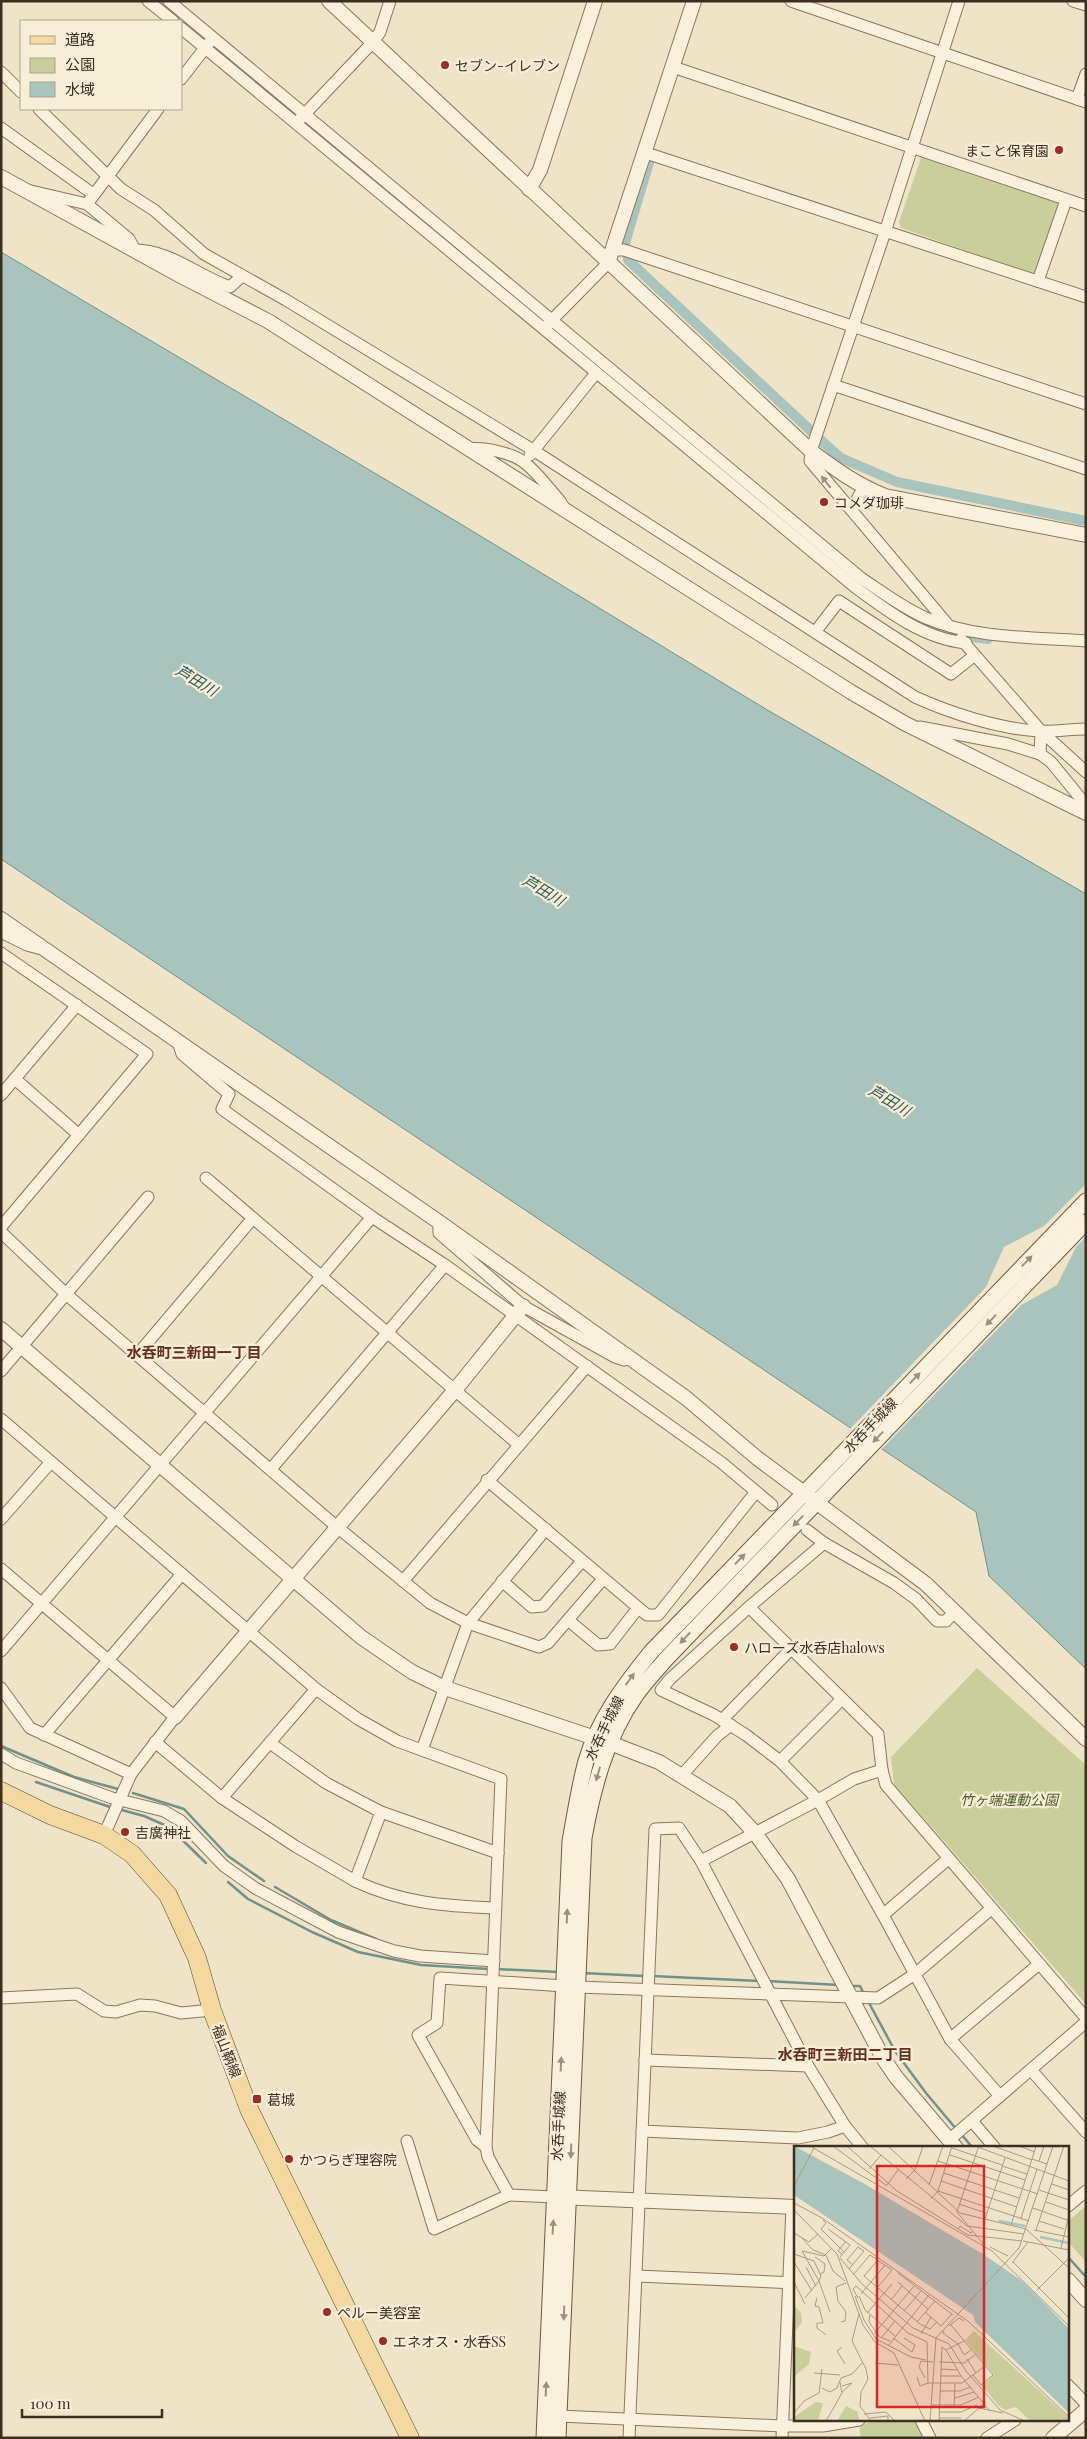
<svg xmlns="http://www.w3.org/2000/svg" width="1087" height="2439" font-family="'Playfair Display','Noto Sans JP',serif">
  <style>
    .green { fill: #c9cf9b }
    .water { fill: #a9c4bc; stroke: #6f938a }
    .pier { fill: #f0e4c8 }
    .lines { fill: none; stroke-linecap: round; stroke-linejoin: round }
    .stream { stroke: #6f938a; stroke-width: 2.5 }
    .canal { stroke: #a9c4bc; stroke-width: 10 }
    .minor-casing { stroke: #8d765c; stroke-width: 13 }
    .tertiary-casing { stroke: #8d765c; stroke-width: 16 }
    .secondary-casing { stroke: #6f573f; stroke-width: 17 }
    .primary-casing { stroke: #5b4430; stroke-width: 19 }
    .minor { stroke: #faf1dc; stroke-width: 11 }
    .tertiary { stroke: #faf1dc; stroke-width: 14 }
    .secondary { stroke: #faf1dc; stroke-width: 15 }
    .primary { stroke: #f3d9a0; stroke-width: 18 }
    .oneway { fill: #9c907e }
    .poi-dot { fill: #9e2a2b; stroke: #f7eed8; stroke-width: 2 }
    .labels { text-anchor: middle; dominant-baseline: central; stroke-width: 4.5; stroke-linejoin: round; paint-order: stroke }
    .poi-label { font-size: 14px; fill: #3d2e20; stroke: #f7eed8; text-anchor: start }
    .street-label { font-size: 14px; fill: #3d2e20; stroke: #f7eed8 }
    .park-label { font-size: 14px; font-style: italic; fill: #4d5a26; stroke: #f7eed8 }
    .water-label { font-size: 15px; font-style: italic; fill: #2f5d5a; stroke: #f7eed8 }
    .neighbourhood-label { font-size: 15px; font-weight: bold; fill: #6b2e1e; stroke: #f7eed8 }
    .inset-river { fill: none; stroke: #a9c4bc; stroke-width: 2.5 }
    .inset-road { fill: none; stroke: #a89b85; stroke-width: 1 }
    .view { fill: #d62828; fill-opacity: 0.15; stroke: #d62828; stroke-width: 2.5 }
    .inset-edge { fill: none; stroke: #3d2e20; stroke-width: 2.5 }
  </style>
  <rect width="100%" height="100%" fill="#f0e4c8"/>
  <!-- green -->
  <g class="green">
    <path d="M923,152L1063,200L1036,275L901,228L899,222Z"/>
    <path d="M977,1668L1086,1765V2004L894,1784L891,1757Z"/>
    <path d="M1086,2206V2262L1068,2242V2221Z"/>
    <path d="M875,2420H915L924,2438H861L859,2426Z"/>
  </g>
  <!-- water -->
  <path class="water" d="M1,252L459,523L764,708L1086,894V1669L989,1576L976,1512L1,859Z"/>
  <!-- pier -->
  <path class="pier" d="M1086,1184V1237L1076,1247L1057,1285L1021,1305L880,1451L849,1430L986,1287L1004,1247L1044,1226Z"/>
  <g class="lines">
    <!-- stream -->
    <g class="stream">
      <path d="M1,1746L74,1777L118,1789"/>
      <path d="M36,1782L113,1808"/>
      <path d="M133,1793L184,1809L228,1856L264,1881"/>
      <path d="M118,1809L144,1816L169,1827L206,1863"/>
      <path d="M228,1882L248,1899L312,1932L358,1952L421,1965L489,1969"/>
      <path d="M275,1887L331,1920L376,1939"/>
      <path d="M497,1969L559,1972"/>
      <path d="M582,1973L644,1976"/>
      <path d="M652,1976L759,1981"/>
      <path d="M767,1981L839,1985"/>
      <path d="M849,1986H860L864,1994"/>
      <path d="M868,2001L895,2051L926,2093L957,2130"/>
      <path d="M961,2134L973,2148"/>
      <path d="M1068,2257L1086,2277"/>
    </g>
    <!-- canal -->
    <g class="canal">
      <path d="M158,1L282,105"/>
      <path d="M650,159L625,243L628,260L826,445L841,458L897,482L1086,521"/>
      <path d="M891,607C922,626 952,636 988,639"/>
    </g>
    <!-- minor casing -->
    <g class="minor-casing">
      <g id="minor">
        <path d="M148,1L173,21"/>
        <path d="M169,1L861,578C882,592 903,608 926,618C975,639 1033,637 1086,641"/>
        <path d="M791,1L1086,102"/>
        <path d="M1073,1L1086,5"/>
        <path d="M181,28L855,587C887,611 924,639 966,643"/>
        <path d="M673,67L1086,206"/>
        <path d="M1,72L21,92"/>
        <path d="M181,79L209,43"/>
        <path d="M1077,99L1086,74"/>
        <path d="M39,109L121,189L154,210L204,254L286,300L533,450L915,697C950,713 1000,729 1039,731C1054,732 1070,729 1086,729"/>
        <path d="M158,109L87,204L129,239L135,250C170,250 198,276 230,287L242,276"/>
        <path d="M300,119L373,42L380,32L390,1"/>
        <path d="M1,128L93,194"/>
        <path d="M646,153L1086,297"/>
        <path d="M31,191L87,204"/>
        <path d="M614,250H624L1086,404"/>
        <path d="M1038,281L1066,200"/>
        <path d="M548,324L608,263"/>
        <path d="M833,385L1086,469"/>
        <path d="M469,449C484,447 513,453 525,463C538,473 549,489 560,501L564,508"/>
        <path d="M530,455L596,373"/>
        <path d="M851,510L864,487"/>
        <path d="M949,626L810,461L811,451L885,232L959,1"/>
        <path d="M816,631L839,601L951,674L975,655"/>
        <path d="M961,639L1041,731L1040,754L1051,762L1086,805"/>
        <path d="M920,727L1008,744L1040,754"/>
        <path d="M1041,731L1086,772"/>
        <path d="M1,932L27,945L38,948"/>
        <path d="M1,953L147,1054L1,1227"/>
        <path d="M178,1042L182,1054L229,1094L222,1109L372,1217L445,1265L722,1463L772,1505"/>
        <path d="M15,1079L79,1135"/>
        <path d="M1,1095L77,1005"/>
        <path d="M206,1178L518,1444"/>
        <path d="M439,1222V1233L523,1306L615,1357L624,1360L632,1358"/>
        <path d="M1,1232L66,1294L337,1527L430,1603L468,1623L539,1647L548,1643L603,1579"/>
        <path d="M137,1355L253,1218"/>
        <path d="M1,1371L148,1197"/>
        <path d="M1,1419L316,1689L358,1719L397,1741L501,1779L486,2147L488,2157L509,2195L555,2197"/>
        <path d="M271,1469L445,1265"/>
        <path d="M487,1480L647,1615H658L755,1493"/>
        <path d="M1,1519L51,1462"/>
        <path d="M807,1530L824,1543"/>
        <path d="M1,1569L175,1717L131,1774L104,1835"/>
        <path d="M403,1581L587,1366"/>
        <path d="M502,1581L532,1607L543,1606L582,1561"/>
        <path d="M749,1607L878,1734L882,1770L886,1785L1086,2018"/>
        <path d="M568,1620L598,1645L610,1644L638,1608"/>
        <path d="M1,1651L372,1217"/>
        <path d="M1,1688L30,1728L131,1774"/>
        <path d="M722,1720L791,1649"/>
        <path d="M44,1735L182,1574"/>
        <path d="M155,1742L222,1798L295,1846L355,1881L381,1812L326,1783L270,1743"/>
        <path d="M422,1750L468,1623L546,1529"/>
        <path d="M1,1754L16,1763L112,1798L164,1811L181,1821L224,1866L255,1888L338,1932L394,1951L420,1956L494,1961"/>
        <path d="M780,1761L842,1699"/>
        <path d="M682,1775L717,1736L731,1725"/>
        <path d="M222,1798L316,1689"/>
        <path d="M381,1812L498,1853"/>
        <path d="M948,1859L883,1915L818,1800L780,1761L746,1735L714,1715L661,1690L670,1679L749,1607L824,1543L894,1583L916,1599L937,1621H946L954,1612"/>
        <path d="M355,1881C402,1903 444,1906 495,1908"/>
        <path d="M883,1915L950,2039L1000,2096"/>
        <path d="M577,1987L878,1998L915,1974L991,1909"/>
        <path d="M1,1998L77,1994L104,2011L116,2012L140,2005L155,2006L181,2013L212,2010"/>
        <path d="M950,2039L1039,1964"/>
        <path d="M645,2060L808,2066"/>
        <path d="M1031,2070L1086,2132"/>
        <path d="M972,2121L995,2148"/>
        <path d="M642,2131L798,2138L828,2132L845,2126"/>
        <path d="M949,2140L1086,2022"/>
        <path d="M407,2141L434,2229L509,2195"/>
        <path d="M486,2147L477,2140L418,2035L437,2023L440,1978L565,1986"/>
        <path d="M863,2148L845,2126L808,2066L701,1861L818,1800L854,1779L882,1770"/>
        <path d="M1068,2206L1086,2191"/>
        <path d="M637,2276L796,2283"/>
        <path d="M1068,2385L1086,2404"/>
        <path d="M559,2416L782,2426H823L859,2420"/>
        <path d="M921,2420L930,2438"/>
        <path d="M629,2438L655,1829L679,1828L701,1861"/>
        <path d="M782,2438L792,2207"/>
        <path d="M987,2438L1015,2420"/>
      </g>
    </g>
    <!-- tertiary casing -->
    <g class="tertiary-casing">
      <g id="tertiary">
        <path d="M329,1L811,451C835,469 857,485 885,496L1086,535"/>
        <path d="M1,177L181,276L268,321L851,692L904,723L1086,813"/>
        <path d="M529,189L540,170L595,1"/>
        <path d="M608,263L694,1"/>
        <path d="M1,919L439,1222L686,1398L757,1458L926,1584L1086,1739"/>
        <path d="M1,1329L361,1637L412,1672L445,1688L610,1743L659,1762L730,1806L755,1833L788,1879L883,2058L896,2077L956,2148"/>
        <path d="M175,1717L455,1390L523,1306"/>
        <path d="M558,2197L796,2207"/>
        <path d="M1068,2280L1086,2300"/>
        <path d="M1053,2438L1086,2410"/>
      </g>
    </g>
    <!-- secondary casing -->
    <g class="secondary-casing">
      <g id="secondary">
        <path d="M544,2438L570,1841C575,1814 579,1787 586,1761C598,1720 625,1684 651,1652L1086,1201"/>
        <path d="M558,2438L584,1838C593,1788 606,1738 636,1695C645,1682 656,1671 666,1659L1086,1222"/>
      </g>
    </g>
    <!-- primary casing -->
    <g class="primary-casing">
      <path id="primary" d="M1,1791L50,1815L104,1835L132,1854L168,1895L197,1958L212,2010L249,2109L410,2438"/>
    </g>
    <!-- minor -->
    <use href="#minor" class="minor"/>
    <!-- tertiary -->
    <use href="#tertiary" class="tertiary"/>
    <!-- secondary -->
    <use href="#secondary" class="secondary"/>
    <!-- primary -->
    <use href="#primary" class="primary"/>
  </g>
  <!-- one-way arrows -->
  <defs><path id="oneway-solid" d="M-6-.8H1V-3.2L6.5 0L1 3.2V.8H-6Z" transform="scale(1.25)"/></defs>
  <g class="oneway">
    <use href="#oneway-solid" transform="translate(826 482) rotate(-128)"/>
    <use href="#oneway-solid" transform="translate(1027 1261) rotate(-46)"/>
    <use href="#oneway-solid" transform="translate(991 1320) rotate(134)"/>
    <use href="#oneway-solid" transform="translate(915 1378) rotate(-46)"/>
    <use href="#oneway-solid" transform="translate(878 1437) rotate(134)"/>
    <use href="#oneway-solid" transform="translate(798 1521) rotate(134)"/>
    <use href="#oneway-solid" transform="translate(740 1559) rotate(-46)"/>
    <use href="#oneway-solid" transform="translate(685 1638) rotate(133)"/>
    <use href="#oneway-solid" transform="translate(630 1679) rotate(-54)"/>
    <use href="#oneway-solid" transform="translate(598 1774) rotate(106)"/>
    <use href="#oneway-solid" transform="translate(567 1916) rotate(-88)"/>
    <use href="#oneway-solid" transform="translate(561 2064) rotate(-87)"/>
    <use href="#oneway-solid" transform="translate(571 2151) rotate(92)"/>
    <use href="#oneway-solid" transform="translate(553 2227) rotate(-87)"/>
    <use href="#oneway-solid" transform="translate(564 2313) rotate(92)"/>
    <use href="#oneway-solid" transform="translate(546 2389) rotate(-87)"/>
  </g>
  <!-- markers -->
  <g class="poi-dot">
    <circle cx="445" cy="65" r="5"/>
    <circle cx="1059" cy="150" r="5"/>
    <circle cx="824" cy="502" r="5"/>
    <circle cx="734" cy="1647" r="5"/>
    <circle cx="125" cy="1832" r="5"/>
    <rect x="252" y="2094" width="10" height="10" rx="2.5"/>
    <circle cx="289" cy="2159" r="5"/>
    <circle cx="327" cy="2312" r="5"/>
    <circle cx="383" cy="2341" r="5"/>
  </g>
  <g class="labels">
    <!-- poi labels -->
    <g class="poi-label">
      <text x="455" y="65">セブン-イレブン</text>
      <text x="1049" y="150" text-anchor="end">まこと保育園</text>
      <text x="834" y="502">コメダ珈琲</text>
      <text x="744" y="1647">ハローズ水呑店halows</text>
      <text x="135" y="1832">吉廣神社</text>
      <text x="267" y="2099">葛城</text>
      <text x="299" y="2159">かつらぎ理容院</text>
      <text x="337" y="2312">ペルー美容室</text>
      <text x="393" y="2341">エネオス・水呑SS</text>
    </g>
    <!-- street labels -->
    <g class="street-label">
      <text transform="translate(870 1425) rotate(-46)">水呑手城線</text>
      <text transform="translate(604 1728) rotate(-64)">水呑手城線</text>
      <text transform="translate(227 2051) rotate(69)">福山鞆線</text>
      <text transform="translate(558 2126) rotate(-87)">水呑手城線</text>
    </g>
    <!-- park labels -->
    <g class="park-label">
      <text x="1009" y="1799">竹ヶ端運動公園</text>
    </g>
    <!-- water labels -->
    <g class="water-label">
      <text transform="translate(197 680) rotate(31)">芦田川</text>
      <text transform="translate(544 890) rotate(31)">芦田川</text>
      <text transform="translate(890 1100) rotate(31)">芦田川</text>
    </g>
    <!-- neighbourhood labels -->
    <g class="neighbourhood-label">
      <text x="194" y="1352">水呑町三新田一丁目</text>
      <text x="845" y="2054">水呑町三新田二丁目</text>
    </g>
  </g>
  <!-- overview -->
  <g transform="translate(794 2146)">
    <rect width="275" height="275" fill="#f0e4c8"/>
    <path d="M0,159L7,167L8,176L0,187ZM180,185L275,272V275H236L222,261L211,264L205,260L188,240L200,229L171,194ZM0,200L17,206L15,218L0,231ZM22,256L29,257L24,275H0V271ZM52,260L64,266L65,275H43Z" fill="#c9cf9b"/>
    <path d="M0,0L69,37L192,110L228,135L254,161L275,183V267L181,176L179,169L0,49Z" fill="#a9c4bc"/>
    <path class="inset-river" d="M205,75L231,80M246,91L275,97"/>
    <path class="inset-road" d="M16,0L198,105L275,180M39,0L93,40M53,0L103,45L174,89L228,95M76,0L173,80L230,88M94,0L166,67L232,83L275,122M181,0L275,35M199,0L238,14M225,0L241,6M158,2L208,19M184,2L163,66L190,99M156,9L231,34M238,13L253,18M144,15L244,48M245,15L250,0M208,20L233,28M75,23L87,9M150,27L225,52M112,33L121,24L129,0M147,35L223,61M258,38L275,44M93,39L104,24M135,39L149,0M0,40L20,2M245,44L275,54M144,45L235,75M137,53L144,45L158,0M252,56L275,64M0,57L28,72L175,176L275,271M165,58L192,67M239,62L273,74M0,64L43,108L69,179L81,196L100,207L131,275M227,72L243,23M191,73L211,12M29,74L32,77L27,83L50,106M245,75L270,83M217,79L242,0M34,83L56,99L46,111M164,83L166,80L177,87L179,85M240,84L275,91M242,84L270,0M0,87L15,96L24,88M8,92L19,104L32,109L39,125L51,135M229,95L275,104M196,101L214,110M267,102L275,69M0,108L20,115L27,130L25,135L36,166M48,108L44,105L52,95M21,111L31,118L30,126L26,128M46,112L68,138L119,182L155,198L172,225L206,264L231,275M84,114L70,130L126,178L136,183L143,176M0,116L18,145M219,116L275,172M218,117L234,96M12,121L22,140M55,123L70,105L64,101L53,114L59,119M104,127L159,169M59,129L76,109L98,124L83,142M0,136L11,158M104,136L134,163M243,144L275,112M67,148L91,119M61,150L70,174L82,193L117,211L132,214M65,150L71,164L101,190M11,152L25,135L8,105L30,110L38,102M23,152L21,160L25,161L29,177H23V182L32,189M64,152L59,143L62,140L114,187L133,196L134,237H168L191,220M97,154L108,140M110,165L127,145M131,166L147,180L158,168M73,167L98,138M65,168L58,195L72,223L74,233L67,246L66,260L77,275M76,169L75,176L86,191L96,195M47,176L51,175L52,166L44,155L42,141L52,137M123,176L141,155M157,179L199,229L187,239L179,229M155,180L165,172L170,175M150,185L149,187L164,198L170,209L177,204M80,188L120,140M127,188L137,171M88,191L101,175M99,192L118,206L121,199L110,192M170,195L152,204L167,230L196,265M94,200L135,149M48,201L43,205L51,218M173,213L182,227M145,216L170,217L181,209M81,217L104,219M147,223L163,224M20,227L46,229M147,230H167M123,231L126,240L134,237M131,232L125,221L127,215L139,216M48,240L58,237L48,246M28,242L36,246L43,242L47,232L58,228L68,217M146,245H166L176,241M161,252L180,246M138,259H167L185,251M160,262L161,238M185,262L209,267M145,266H167L183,259M0,267L10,255L25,247L28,223M70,268L92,266L101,275M76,272L94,270V275M145,272H167M32,275L48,247L46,236M136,275L142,192L225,102L259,0M145,275L148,201L152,204M170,275L192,256"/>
    <path class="view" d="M83,20H190V261H83Z"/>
    <rect width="275" height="275" class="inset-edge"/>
  </g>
  <!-- border -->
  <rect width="1087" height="2439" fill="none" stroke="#3d2e20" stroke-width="5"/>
  <!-- legend -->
  <rect x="20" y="20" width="162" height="90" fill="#f7eed8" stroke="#ada18e"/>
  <rect x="30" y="36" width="25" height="8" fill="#f3d9a0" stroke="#ada18e"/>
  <text x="65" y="45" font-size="15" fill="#3d2e20">道路</text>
  <rect x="30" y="58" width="25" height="15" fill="#c9cf9b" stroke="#ada18e"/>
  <text x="65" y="70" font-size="15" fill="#3d2e20">公園</text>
  <rect x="30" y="82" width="25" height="15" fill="#a9c4bc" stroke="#ada18e"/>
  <text x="65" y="95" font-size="15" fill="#3d2e20">水域</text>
  <!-- scale -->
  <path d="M22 2409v8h140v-8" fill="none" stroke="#3d2e20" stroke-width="2.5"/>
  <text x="30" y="2409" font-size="15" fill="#3d2e20" stroke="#f7eed8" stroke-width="4" paint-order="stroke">100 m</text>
</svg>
